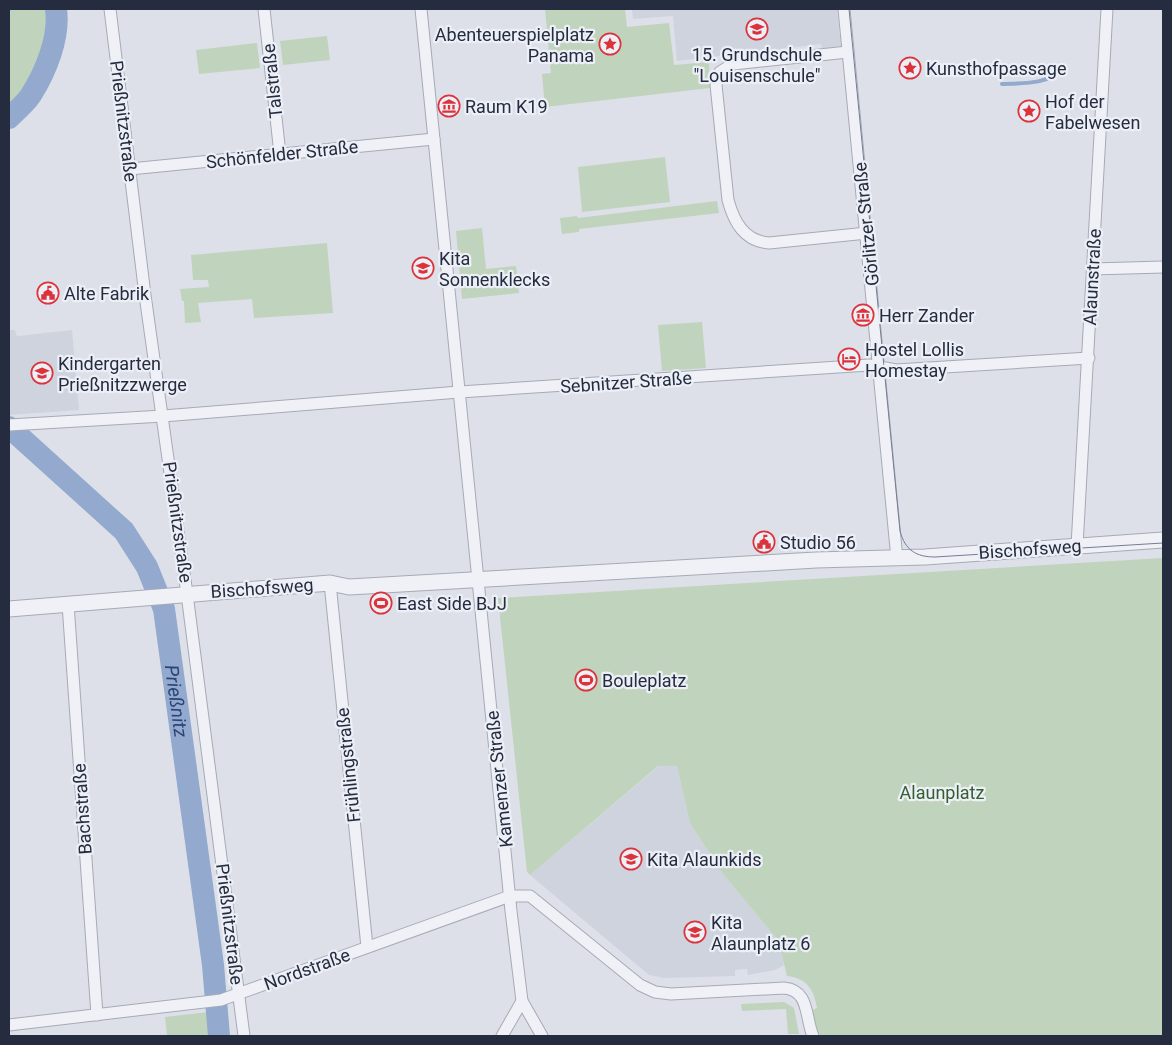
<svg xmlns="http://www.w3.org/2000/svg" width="1172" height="1045" font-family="Roboto,sans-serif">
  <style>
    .built { fill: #ced3de }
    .green { fill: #c0d3bd }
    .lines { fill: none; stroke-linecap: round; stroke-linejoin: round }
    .stream { stroke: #93a9cd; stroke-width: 4 }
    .river { stroke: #93a9cd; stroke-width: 22 }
    .minor-casing { stroke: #a6aab6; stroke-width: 13 }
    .tertiary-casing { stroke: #a6aab6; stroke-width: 17 }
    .minor { stroke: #f0f1f6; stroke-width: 11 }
    .tertiary { stroke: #f0f1f6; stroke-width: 15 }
    .tram { stroke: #747d94; stroke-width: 1 }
    .labels { text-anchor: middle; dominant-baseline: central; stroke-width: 4.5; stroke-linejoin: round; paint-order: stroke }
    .poi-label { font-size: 18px; fill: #252c40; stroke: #eceff6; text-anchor: start }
    .street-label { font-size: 18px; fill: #252c40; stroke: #eceff6 }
    .park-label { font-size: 18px; fill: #345e30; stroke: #eceff6 }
    .water-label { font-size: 19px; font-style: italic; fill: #2b4578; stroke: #eceff6 }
  </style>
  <rect width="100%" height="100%" fill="#dde0e8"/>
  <!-- built -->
  <g class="built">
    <path d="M632,9H837L841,46L822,49L821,44L677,61L673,16L633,19Z"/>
    <path d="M9,330H15L16,335L18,336L72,330L79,410L9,415Z"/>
    <path d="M659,766H677L690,823L723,874L778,940L784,965L775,970L748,975L747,969L735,970V976L664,978L649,975L530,875Z"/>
  </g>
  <!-- green -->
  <g class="green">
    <path d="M9,9H52C55,36 41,72 25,95C21,101 14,107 9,112Z"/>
    <path d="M545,9H625L627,27L669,23L674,65L709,62L710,88L545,107L542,74L551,73Z"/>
    <path d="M327,36L330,60L283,65L280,41Z"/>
    <path d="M257,43L260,68L199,74L196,50Z"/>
    <path d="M665,157L670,202L582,212L578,167Z"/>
    <path d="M717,201L719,213L579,229V232L562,234L560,218L577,216L578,218Z"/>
    <path d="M482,228L486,269L516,266L519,293L462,299L456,231Z"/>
    <path d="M327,243L333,313L254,318L252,299L198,303L201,322L185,323L184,301H182L180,289L209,287L208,280H193L191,255Z"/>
    <path d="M702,322L706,368L662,371L658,325Z"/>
    <path d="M1163,558V1036H821L813,1024L810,1011L817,1008C814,990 807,978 787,976L778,940L723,874L690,823L677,766H658L530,875L527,872L498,598Z"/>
    <path d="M784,1002L794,1008L799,1034H788L786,1009L742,1011L741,1004Z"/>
    <path d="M209,1012L212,1036H167L165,1017Z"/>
  </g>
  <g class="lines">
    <!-- stream -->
    <path class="stream" d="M1002,84C1020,83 1051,85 1061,68"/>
    <!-- river -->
    <g class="river">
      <path d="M9,118C16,111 26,103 31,95C46,71 60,37 56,9"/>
      <path id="s1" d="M9,427L124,531L147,567L164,609L213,965L219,1036"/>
    </g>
    <!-- minor casing -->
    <g class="minor-casing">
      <g id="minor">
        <path d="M110,9L145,295L187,594L244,1036"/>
        <path d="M264,9L280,154"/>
        <path d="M421,9L511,911L522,1001L542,1036"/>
        <path d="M844,9L897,559"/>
        <path d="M848,52L733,64L720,72L716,85L728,200C734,222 744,241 769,243L867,233"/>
        <path d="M130,169L434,139"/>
        <path d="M1092,269L1163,267"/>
        <path d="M9,425L163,416L459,392L869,365L896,370L1089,358"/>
        <path d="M1077,546L1107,9"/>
        <path d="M330,583L367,947"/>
        <path d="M68,604L97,1015"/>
        <path d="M9,1025L221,1000L510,896H530L640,985L655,992L671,994L784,988C810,990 805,1018 813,1036"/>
        <path d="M502,1036L522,1001"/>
      </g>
    </g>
    <!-- tertiary casing -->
    <g class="tertiary-casing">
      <path id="tertiary" d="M9,609L330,583L349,587L816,560L925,557L1163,540"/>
    </g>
    <!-- minor -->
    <use href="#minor" class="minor"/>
    <!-- tertiary -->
    <use href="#tertiary" class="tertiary"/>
    <!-- tram -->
    <path class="tram" d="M849,9L900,531C905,550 916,557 935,557L1163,543"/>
  </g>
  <!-- icons -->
  <defs>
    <g id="school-ring" transform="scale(1.125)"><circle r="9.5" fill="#eceff6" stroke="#dc333b" stroke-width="1.5"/><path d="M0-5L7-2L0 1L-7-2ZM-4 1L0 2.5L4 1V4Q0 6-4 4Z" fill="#dc333b"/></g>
    <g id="sight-ring" transform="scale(1.125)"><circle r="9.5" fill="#eceff6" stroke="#dc333b" stroke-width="1.5"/><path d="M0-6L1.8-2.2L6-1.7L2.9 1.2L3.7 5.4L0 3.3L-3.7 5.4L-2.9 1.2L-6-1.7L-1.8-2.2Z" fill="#dc333b"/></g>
    <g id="museum-ring" transform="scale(1.125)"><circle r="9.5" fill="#eceff6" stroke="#dc333b" stroke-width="1.5"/><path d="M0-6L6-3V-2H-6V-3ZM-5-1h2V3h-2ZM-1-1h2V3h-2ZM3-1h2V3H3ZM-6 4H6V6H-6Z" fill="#dc333b"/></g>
    <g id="civic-ring" transform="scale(1.125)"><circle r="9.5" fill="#eceff6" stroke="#dc333b" stroke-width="1.5"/><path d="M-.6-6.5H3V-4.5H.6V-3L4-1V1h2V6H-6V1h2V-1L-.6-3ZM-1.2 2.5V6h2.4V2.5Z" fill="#dc333b"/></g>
    <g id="hotel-ring" transform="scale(1.125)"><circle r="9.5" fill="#eceff6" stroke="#dc333b" stroke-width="1.5"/><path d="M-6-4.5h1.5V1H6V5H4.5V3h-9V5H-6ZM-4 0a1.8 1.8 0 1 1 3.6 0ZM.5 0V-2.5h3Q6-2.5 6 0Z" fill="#dc333b"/></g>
    <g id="stadium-ring" transform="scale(1.125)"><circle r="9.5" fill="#eceff6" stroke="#dc333b" stroke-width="1.5"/><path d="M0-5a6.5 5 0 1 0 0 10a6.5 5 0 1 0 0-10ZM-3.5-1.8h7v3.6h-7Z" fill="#dc333b"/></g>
  </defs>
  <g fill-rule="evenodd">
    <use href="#school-ring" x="757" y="29"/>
    <use href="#sight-ring" x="610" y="44"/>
    <use href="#sight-ring" x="910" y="68"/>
    <use href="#museum-ring" x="449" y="106"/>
    <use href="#sight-ring" x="1029" y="111"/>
    <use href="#school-ring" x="423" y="268"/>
    <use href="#civic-ring" x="48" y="293"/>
    <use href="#museum-ring" x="863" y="315"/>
    <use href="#hotel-ring" x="849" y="359"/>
    <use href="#school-ring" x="42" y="373"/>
    <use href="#civic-ring" x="764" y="542"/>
    <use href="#stadium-ring" x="381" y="603"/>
    <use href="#stadium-ring" x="586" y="680"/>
    <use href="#school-ring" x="631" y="859"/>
    <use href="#school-ring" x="695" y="932"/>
  </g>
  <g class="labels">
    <!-- poi labels -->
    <g class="poi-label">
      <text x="594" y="34" text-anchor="end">Abenteuerspielplatz<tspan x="594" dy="21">Panama</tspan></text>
      <text x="757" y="54" text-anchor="middle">15. Grundschule<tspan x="757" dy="21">"Louisenschule"</tspan></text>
      <text x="926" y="68">Kunsthofpassage</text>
      <text x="1045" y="101">Hof der<tspan x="1045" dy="21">Fabelwesen</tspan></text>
      <text x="465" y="106">Raum K19</text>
      <text x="439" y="258">Kita<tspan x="439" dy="21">Sonnenklecks</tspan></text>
      <text x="64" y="293">Alte Fabrik</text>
      <text x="879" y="315">Herr Zander</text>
      <text x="865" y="349">Hostel Lollis<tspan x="865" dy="21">Homestay</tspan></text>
      <text x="58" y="363">Kindergarten<tspan x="58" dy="21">Prießnitzzwerge</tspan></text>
      <text x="780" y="542">Studio 56</text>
      <text x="397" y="603">East Side BJJ</text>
      <text x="602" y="680">Bouleplatz</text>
      <text x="647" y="859">Kita Alaunkids</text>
      <text x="711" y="922">Kita<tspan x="711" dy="21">Alaunplatz 6</tspan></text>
    </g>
    <!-- street labels -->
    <g class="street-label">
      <text transform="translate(272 81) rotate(-96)">Talstraße</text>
      <text transform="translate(124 121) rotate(83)">Prießnitzstraße</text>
      <text transform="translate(282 154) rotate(-6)">Schönfelder Straße</text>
      <text transform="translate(866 224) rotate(-96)">Görlitzer Straße</text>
      <text transform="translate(1092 277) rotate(-87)">Alaunstraße</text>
      <text transform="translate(626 382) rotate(-4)">Sebnitzer Straße</text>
      <text transform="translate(178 522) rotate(82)">Prießnitzstraße</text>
      <text transform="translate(1030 549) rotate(-4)">Bischofsweg</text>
      <text transform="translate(262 588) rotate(-4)">Bischofsweg</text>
      <text transform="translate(348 765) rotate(-96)">Frühlingstraße</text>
      <text transform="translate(499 779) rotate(-96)">Kamenzer Straße</text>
      <text transform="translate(82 809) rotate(-94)">Bachstraße</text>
      <text transform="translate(230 924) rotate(83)">Prießnitzstraße</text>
      <text transform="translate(307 969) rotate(-20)">Nordstraße</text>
    </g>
    <!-- park labels -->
    <g class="park-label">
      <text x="942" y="792">Alaunplatz</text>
    </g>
    <!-- water labels -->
    <g class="water-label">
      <text stroke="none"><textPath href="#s1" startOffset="336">Prießnitz</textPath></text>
    </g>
  </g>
  <!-- border -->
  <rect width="1172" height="1045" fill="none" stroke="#252c40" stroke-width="20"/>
</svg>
